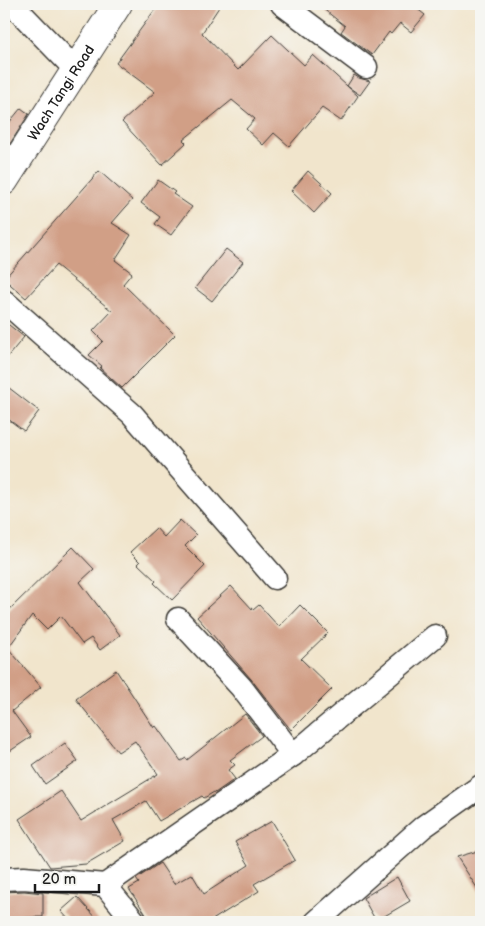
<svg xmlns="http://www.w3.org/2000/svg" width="485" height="926" font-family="'Balsamiq Sans',sans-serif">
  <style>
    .building { fill: #d19f86 }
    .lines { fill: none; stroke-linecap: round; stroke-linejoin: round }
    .minor-casing { stroke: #3c3a36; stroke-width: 25 }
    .major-casing { stroke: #3c3a36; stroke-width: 30 }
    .minor { stroke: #fff; stroke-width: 22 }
    .major { stroke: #fff; stroke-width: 28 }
    .labels { text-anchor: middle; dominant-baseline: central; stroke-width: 5; stroke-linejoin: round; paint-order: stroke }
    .street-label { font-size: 14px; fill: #1c1c1c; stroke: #f6f6f2 }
  </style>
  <rect width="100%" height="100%" fill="#f6f6f2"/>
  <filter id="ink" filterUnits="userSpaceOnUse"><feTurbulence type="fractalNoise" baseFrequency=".02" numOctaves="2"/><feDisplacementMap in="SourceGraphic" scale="10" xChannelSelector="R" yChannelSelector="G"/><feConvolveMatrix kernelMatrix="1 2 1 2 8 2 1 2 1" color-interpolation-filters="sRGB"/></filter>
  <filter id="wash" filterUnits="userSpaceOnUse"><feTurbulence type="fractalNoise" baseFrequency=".0096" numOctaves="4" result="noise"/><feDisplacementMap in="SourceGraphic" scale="20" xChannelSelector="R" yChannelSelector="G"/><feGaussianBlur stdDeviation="1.12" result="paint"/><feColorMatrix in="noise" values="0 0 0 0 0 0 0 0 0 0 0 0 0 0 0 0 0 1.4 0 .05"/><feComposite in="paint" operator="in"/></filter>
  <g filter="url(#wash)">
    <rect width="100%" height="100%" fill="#f1e5cc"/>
    <g id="blocks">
      <!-- building -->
      <g class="building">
        <path d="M159,4H221L202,33L238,70L272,35L304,65L313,55L358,96L341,121L322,108L289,146L274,133L263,145L246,129L255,119L232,100L183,140L186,143L162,165L122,122L155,92L116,63Z"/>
        <path d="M317,4H411L425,15L411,32L400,23L391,34L389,32L372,55L341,32L345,26Z"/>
        <path d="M354,75L359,78L370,81L360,95L347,86Z"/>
        <path d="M21,108L29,114L4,153V121L8,124Z"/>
        <path d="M99,171L132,200L112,223L131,235L115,260L132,273L123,284L175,335L122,388L100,368L102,366L89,355L103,341L93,331L112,311L56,265L26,298L4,279Z"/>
        <path d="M308,171L332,193L314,213L291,191Z"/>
        <path d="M158,180L175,192L173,194L192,207L171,235L155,224L160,217L141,203Z"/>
        <path d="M226,249L243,262L212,301L195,288Z"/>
        <path d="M4,321L24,337L4,361Z"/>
        <path d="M4,384L39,411L24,431L4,416Z"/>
        <path d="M180,520L196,535L185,546L205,566L172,600L154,583L156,581L138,564L140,562L130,552L156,528L164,537Z"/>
        <path d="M73,547L94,569L80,582L120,635L100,650L91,638L82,644L61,616L47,630L32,615L8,648L41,687L12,711L31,737L4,755V615Z"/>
        <path d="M231,586L253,610L259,605L279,627L300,605L328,633L301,659L332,689L291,730L251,679L197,617Z"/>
        <path d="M116,670L154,728L156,726L181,761L186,758L187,760L245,714L262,736L230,760L235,765L228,770L235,779L215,793L214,792L204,798L202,796L159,821L146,801L113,820L125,841L86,864L50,867L19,819L61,791L81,821L158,774L135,741L118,752L76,699Z"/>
        <path d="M65,743L78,761L45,784L33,766Z"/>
        <path d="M272,821L295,860L254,884L259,891L209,922H151L129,889L139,883L136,879L160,863L174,884L192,874L204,894L249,865L235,842Z"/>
        <path d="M481,850V894L457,857Z"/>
        <path d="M397,877L410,901L376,921L363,898Z"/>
        <path d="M24,891L43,893V917L4,918V892Z"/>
        <path d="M77,897L100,922H71L61,911Z"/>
      </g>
    </g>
  </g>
  <g filter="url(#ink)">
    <use href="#blocks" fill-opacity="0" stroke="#3c3a36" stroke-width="1"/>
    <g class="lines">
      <!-- minor casing -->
      <g class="minor-casing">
        <g id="minor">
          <path d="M12,4L75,69"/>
          <path d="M282,4L366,67"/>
          <path d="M4,301L132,414L275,578"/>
          <path d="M178,619L241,687L293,755"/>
          <path d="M4,879L24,878L105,885L135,922"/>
          <path d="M105,885L293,755L435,636"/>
          <path d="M316,922L423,827L481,786"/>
        </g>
      </g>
      <!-- major casing -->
      <g class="major-casing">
        <g id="major">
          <path id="s1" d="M4,181L118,4"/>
        </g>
      </g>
      <!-- minor -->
      <use href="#minor" class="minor"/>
      <!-- major -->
      <use href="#major" class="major"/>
    </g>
  </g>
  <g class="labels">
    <!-- street labels -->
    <g class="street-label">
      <text stroke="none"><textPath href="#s1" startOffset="105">Wach Tangi Road</textPath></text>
    </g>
  </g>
  <!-- margin -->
  <rect width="485" height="926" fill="none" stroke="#f6f6f2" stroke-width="20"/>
  <!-- scale -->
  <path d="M35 884v8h64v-8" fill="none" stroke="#1c1c1c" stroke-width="2.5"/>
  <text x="42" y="884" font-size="15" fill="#1c1c1c" stroke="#f6f6f2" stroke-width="4" paint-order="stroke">20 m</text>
</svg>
